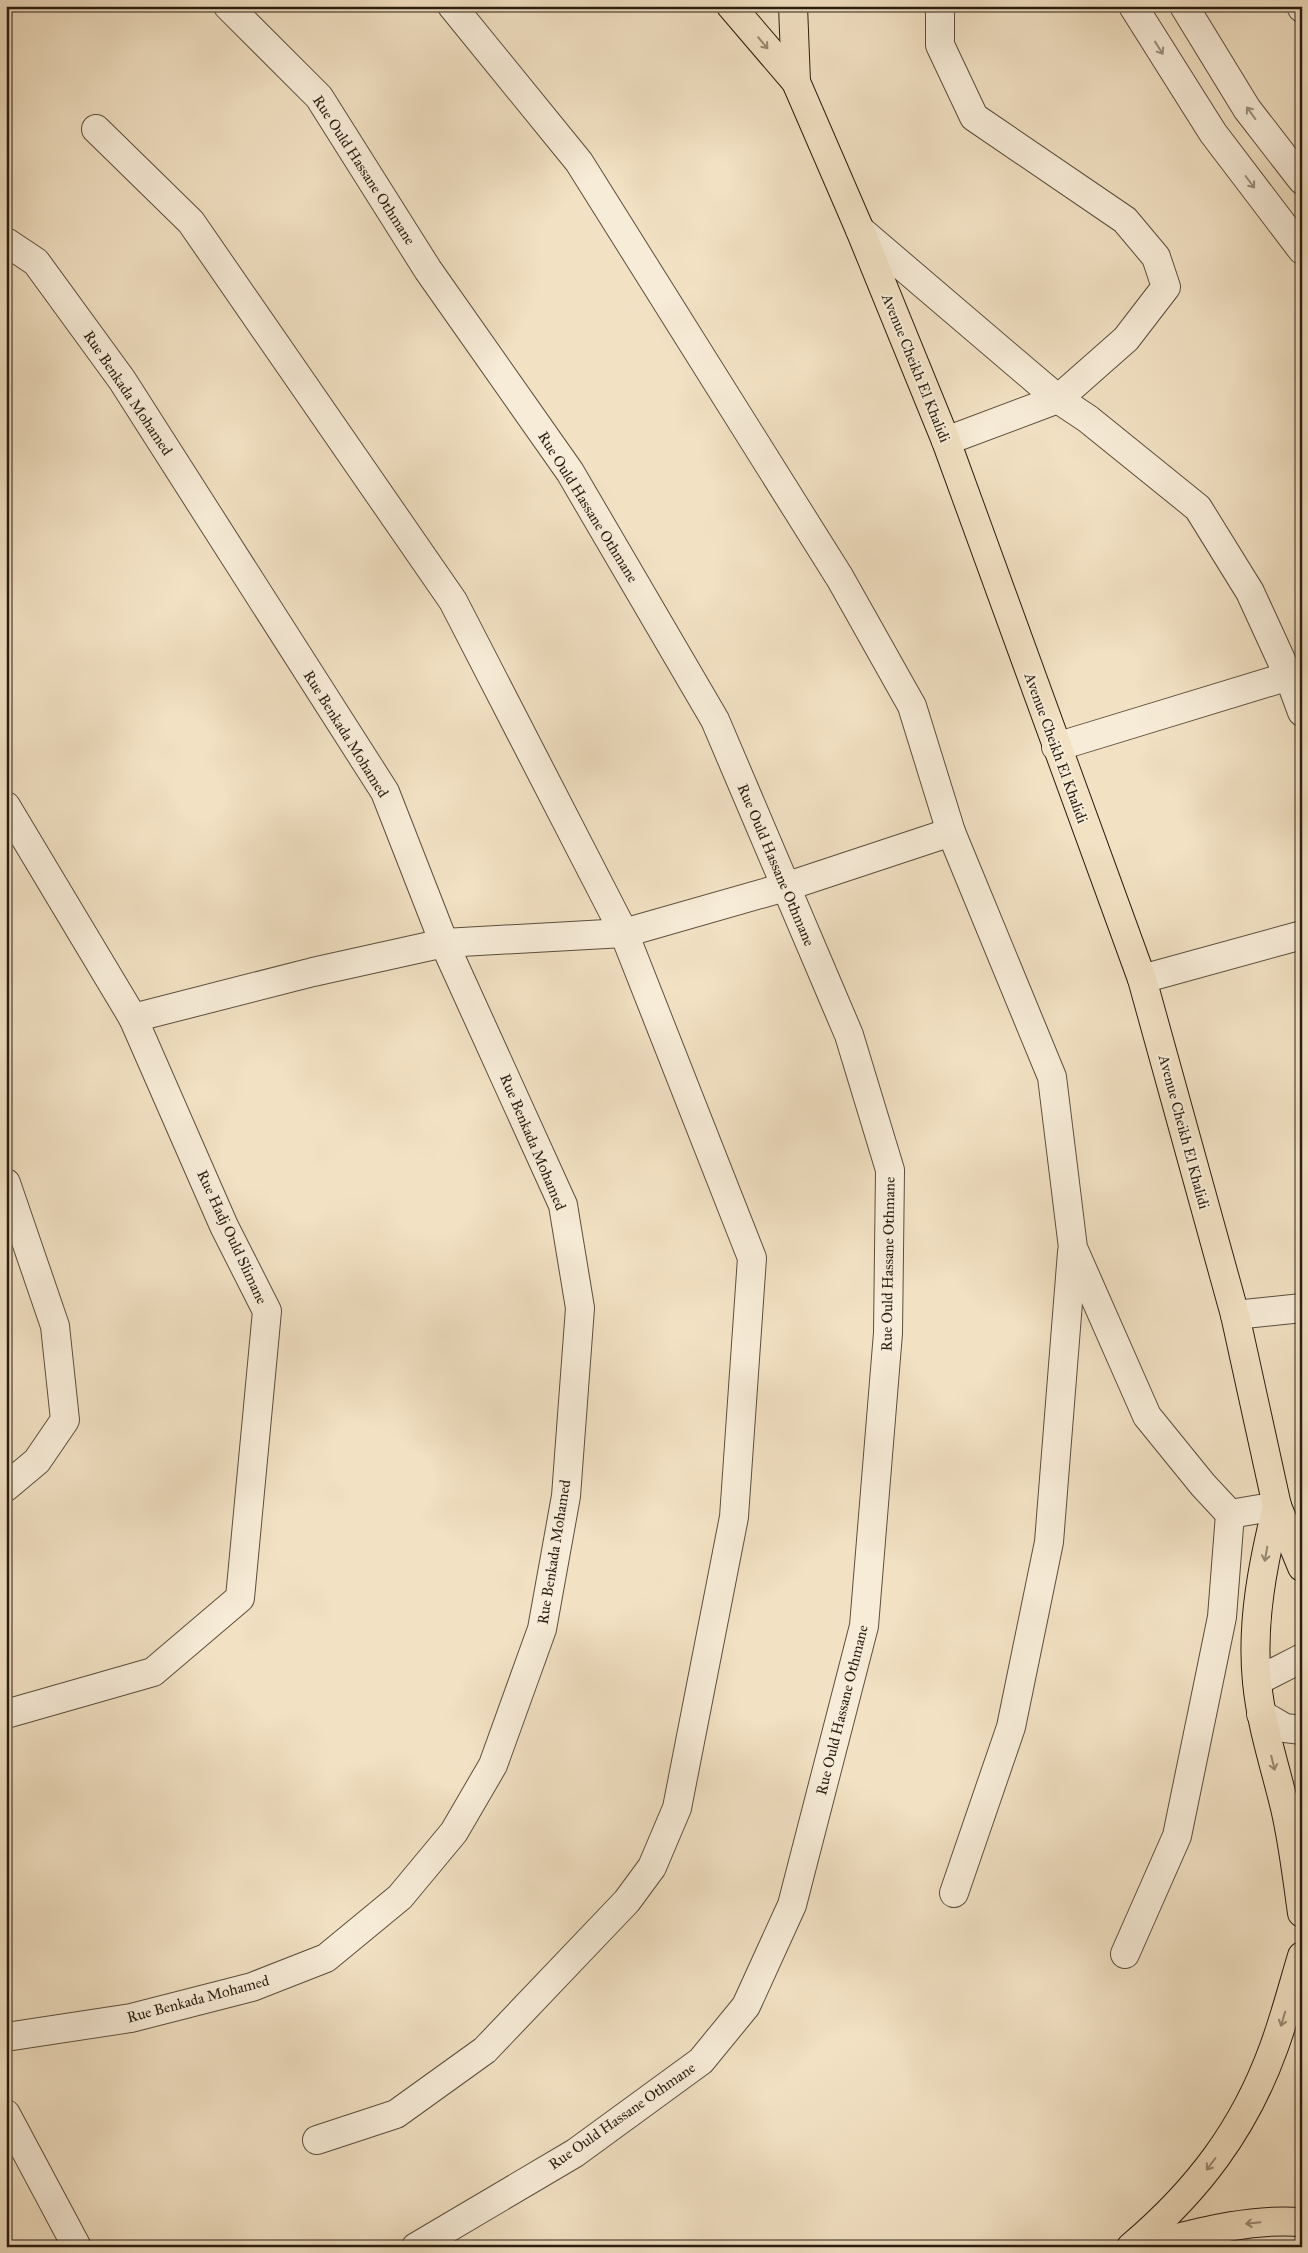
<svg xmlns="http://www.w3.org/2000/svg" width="1308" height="2253" font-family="'IM FELL Great Primer',serif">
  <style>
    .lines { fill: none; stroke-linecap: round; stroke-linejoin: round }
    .minor-casing { stroke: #5b4e3d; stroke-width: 30 }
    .major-casing { stroke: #291d10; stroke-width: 30 }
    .minor { stroke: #f7ecd8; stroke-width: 28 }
    .major { stroke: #f2e1c3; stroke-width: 28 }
    .oneway { stroke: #988972 }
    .oneway2 { stroke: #9a8f7e }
    .labels { text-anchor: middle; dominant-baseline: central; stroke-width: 4; stroke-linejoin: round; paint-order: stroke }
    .street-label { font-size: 15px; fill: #291d10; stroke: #f7ecd8 }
  </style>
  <rect width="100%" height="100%" fill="#f2e1c3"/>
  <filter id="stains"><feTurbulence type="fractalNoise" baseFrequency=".004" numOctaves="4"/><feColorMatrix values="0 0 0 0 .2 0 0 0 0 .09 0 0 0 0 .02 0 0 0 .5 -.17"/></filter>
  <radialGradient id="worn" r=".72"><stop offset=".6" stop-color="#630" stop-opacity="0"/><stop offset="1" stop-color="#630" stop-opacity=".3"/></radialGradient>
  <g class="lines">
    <!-- minor casing -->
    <g class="minor-casing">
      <g id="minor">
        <path d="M228,6L319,97L428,270L570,472L715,720L849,1035L890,1170L888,1333L864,1626L792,1905L746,2006L701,2061L575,2153L416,2247"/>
        <path d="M452,6L579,162L840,578L912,706L951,832L1052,1077L1073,1248L1147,1416L1203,1485L1230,1514"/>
        <path d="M940,6V45L974,117L1125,220L1156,257L1166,287L1126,339L1058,399L946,441"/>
        <path d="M1133,6L1213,133L1302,250"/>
        <path d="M1184,6L1247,109L1302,180"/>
        <path d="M1301,6L1302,8"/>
        <path d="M96,129L191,222L453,601L624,933L752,1258L734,1517L677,1808L652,1867L627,1901L485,2050L396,2114L317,2140"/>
        <path d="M860,230L1058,399L1088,419L1198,508L1250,592L1289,677L1302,712"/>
        <path d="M6,242L36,262L122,380L385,792L444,943L563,1205L580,1308L566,1496L542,1629L493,1765L454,1832L400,1897L326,1958L252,1987L131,2018L6,2037"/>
        <path d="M1056,747L1302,672"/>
        <path d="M6,806L133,1018L224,1226L267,1311L240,1598L153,1672L6,1714"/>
        <path d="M1142,979L1302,935"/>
        <path d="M133,1018L313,972L444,943L624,933L785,887L951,832"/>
        <path d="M6,1183L55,1326L65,1420L37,1461L6,1487"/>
        <path d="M1235,1315L1302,1308"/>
        <path d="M1257,1681L1302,1658"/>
        <path d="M1261,1714L1285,1728L1302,1730"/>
        <path d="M954,1893L1011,1727L1049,1542L1072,1252"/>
        <path d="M1125,1954L1177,1836L1222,1617L1230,1514L1277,1506"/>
        <path d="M6,2114L77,2247"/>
      </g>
    </g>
    <!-- major casing -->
    <g class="major-casing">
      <g id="major">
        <path d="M731,6L796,82"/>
        <path d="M793,6L796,82L860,230L946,441L1142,979L1235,1315L1277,1506L1302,1567"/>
        <path d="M1277,1506C1263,1563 1251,1623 1257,1682C1261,1725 1275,1766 1285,1808C1293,1842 1297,1878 1302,1913"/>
        <path d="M1131,2247C1197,2191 1244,2130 1274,2047C1285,2017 1293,1986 1302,1956"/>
        <path d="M1142,2247C1194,2234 1247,2218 1302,2222"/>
      </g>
    </g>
    <!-- minor -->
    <use href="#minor" class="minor"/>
    <!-- major -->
    <use href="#major" class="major"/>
  </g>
  <!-- one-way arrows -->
  <defs><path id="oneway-shaft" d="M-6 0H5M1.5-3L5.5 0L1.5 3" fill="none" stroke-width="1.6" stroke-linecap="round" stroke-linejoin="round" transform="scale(1.25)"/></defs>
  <g class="oneway">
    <use href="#oneway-shaft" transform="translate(763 43) rotate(50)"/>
    <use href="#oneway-shaft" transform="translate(1266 1554) rotate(100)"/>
    <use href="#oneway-shaft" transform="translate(1273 1763) rotate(76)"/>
    <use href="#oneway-shaft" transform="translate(1283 2019) rotate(107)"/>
    <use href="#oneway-shaft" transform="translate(1211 2164) rotate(127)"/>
    <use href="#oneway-shaft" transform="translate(1253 2223) rotate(174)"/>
  </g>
  <g class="oneway2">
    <use href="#oneway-shaft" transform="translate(1159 48) rotate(58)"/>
    <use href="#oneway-shaft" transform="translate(1251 113) rotate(-126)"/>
    <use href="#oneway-shaft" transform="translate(1250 182) rotate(53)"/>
  </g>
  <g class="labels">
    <!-- street labels -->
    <g class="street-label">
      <text transform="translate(364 170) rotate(57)">Rue Ould Hassane Othmane</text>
      <text transform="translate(916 368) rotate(68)">Avenue Cheikh El Khalidi</text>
      <text transform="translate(128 393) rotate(56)">Rue Benkada Mohamed</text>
      <text transform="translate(588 507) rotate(58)">Rue Ould Hassane Othmane</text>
      <text transform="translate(346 734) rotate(58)">Rue Benkada Mohamed</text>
      <text transform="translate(1056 748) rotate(70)">Avenue Cheikh El Khalidi</text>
      <text transform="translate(776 865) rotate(67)">Rue Ould Hassane Othmane</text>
      <text transform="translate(1184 1132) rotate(75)">Avenue Cheikh El Khalidi</text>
      <text transform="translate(533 1142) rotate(67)">Rue Benkada Mohamed</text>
      <text transform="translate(232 1237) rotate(65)">Rue Hadj Ould Slimane</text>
      <text transform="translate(888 1264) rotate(-89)">Rue Ould Hassane Othmane</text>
      <text transform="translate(554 1552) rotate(-81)">Rue Benkada Mohamed</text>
      <text transform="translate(842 1710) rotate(-76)">Rue Ould Hassane Othmane</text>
      <text transform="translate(198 1999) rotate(-15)">Rue Benkada Mohamed</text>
      <text transform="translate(622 2116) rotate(-35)">Rue Ould Hassane Othmane</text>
    </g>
  </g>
  <!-- margin -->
  <rect width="1308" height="2253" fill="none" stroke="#f2e1c3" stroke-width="25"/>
  <rect x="8" y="8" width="1293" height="2238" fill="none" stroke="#291d10" stroke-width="2.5"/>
  <rect x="12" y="12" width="1283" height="2228" fill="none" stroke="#291d10"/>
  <rect width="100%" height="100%" filter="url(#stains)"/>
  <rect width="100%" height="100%" fill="url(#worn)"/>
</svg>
